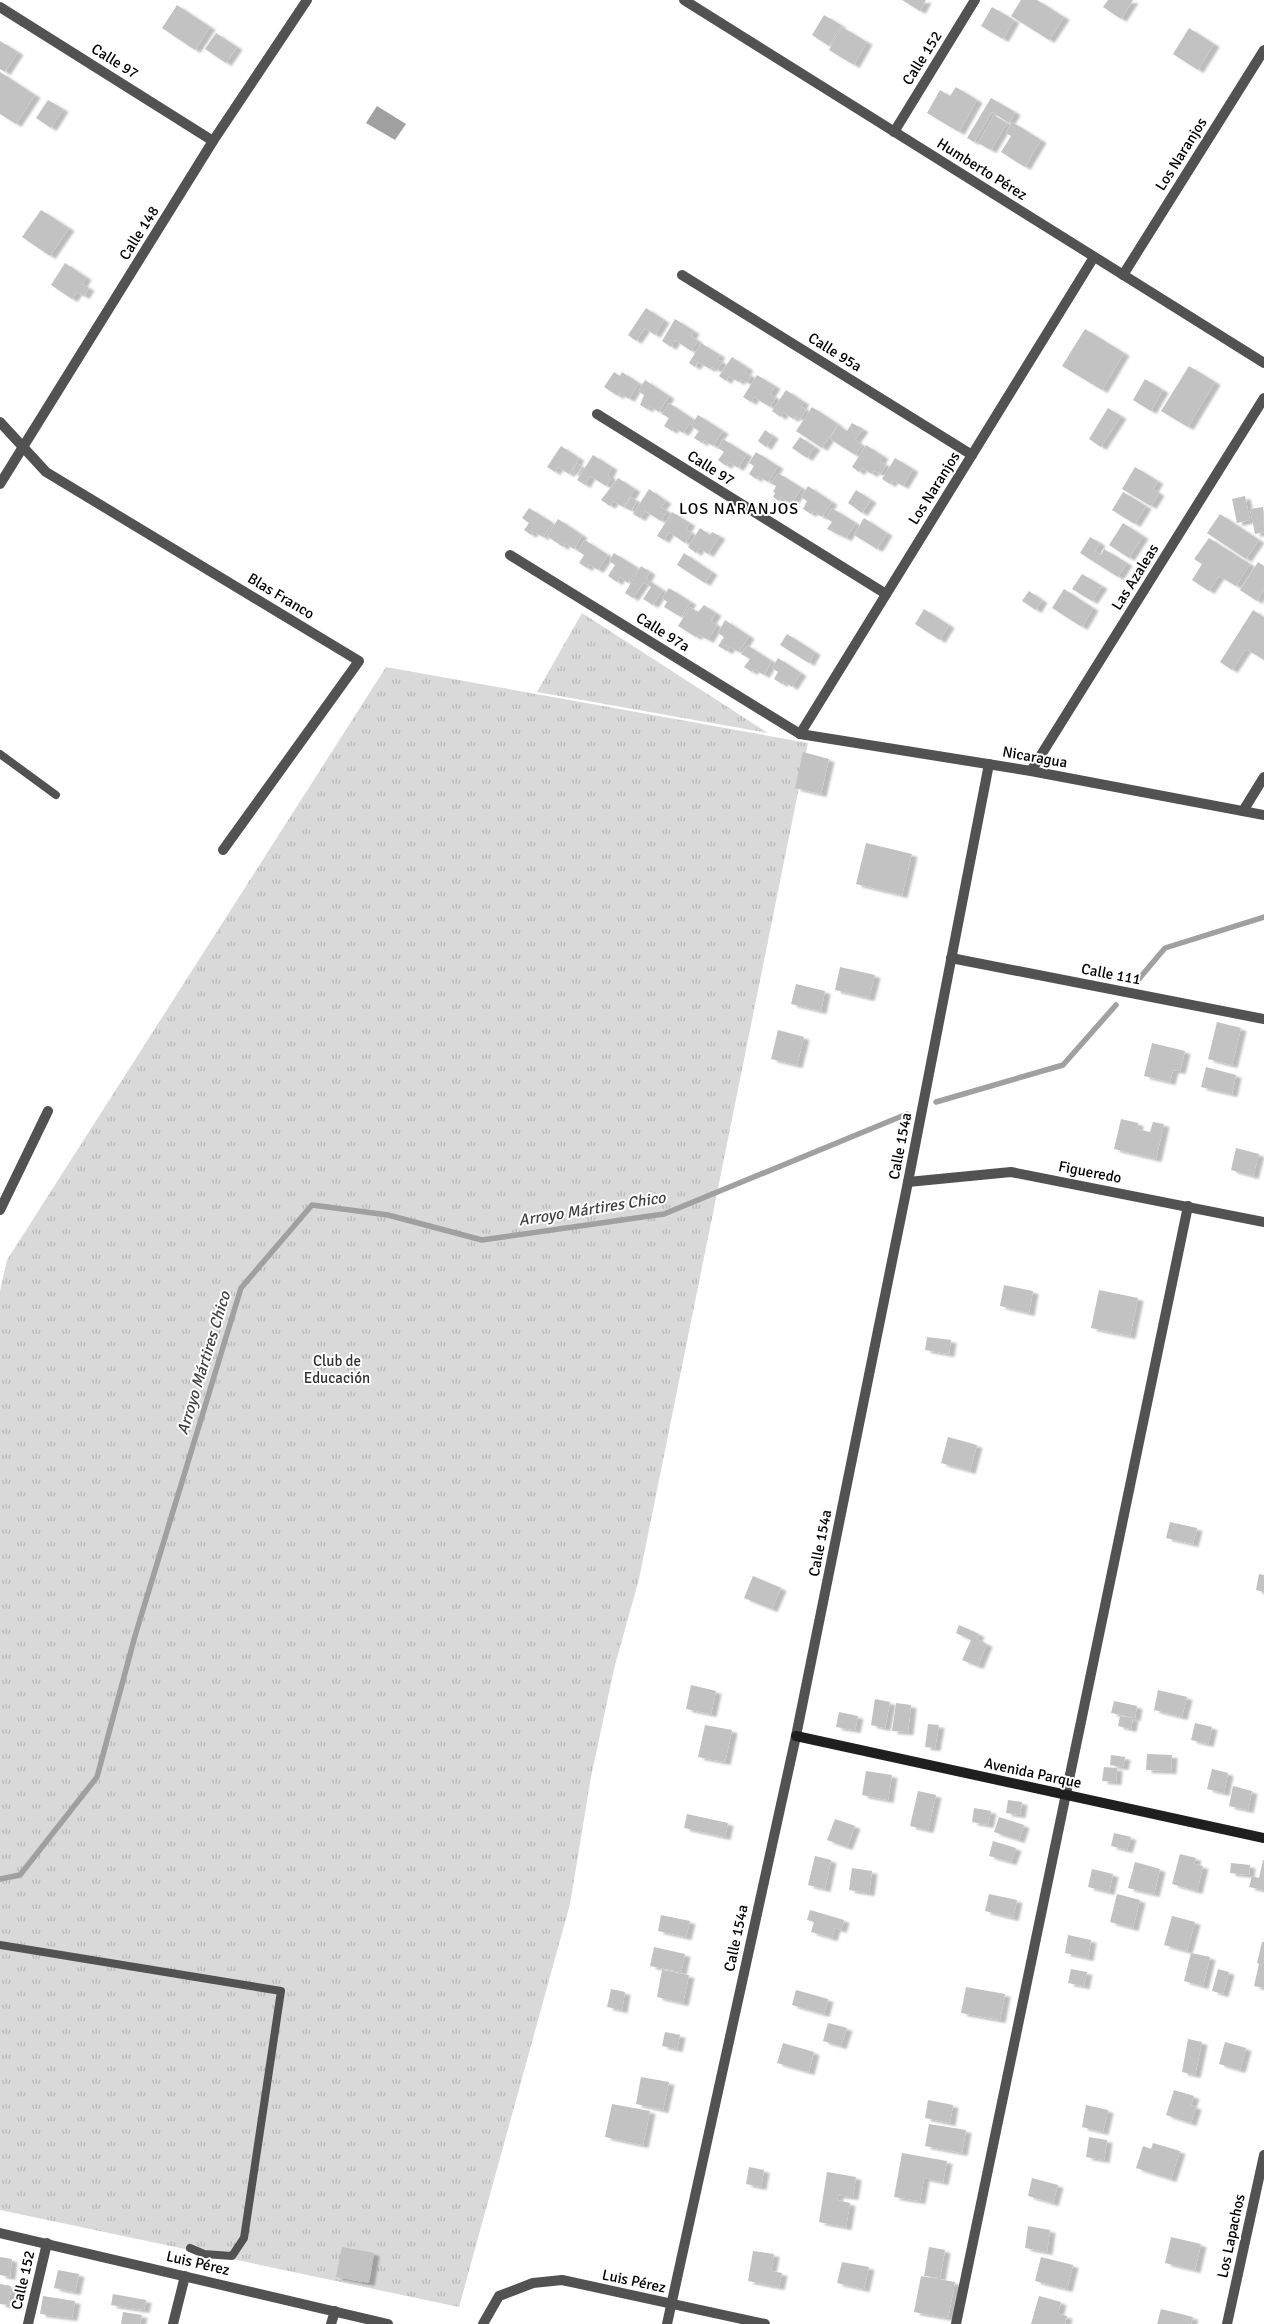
<svg xmlns="http://www.w3.org/2000/svg" width="1264" height="2324" font-family="Signika,sans-serif">
  <style>
    .park { fill: url(#park-tufts) }
    .water { fill: #a0a0a0 }
    .lines { fill: none; stroke-linecap: round; stroke-linejoin: round }
    .stream { stroke: #a0a0a0; stroke-width: 5.5 }
    .building { fill: #c2c2c2; filter: url(#shadow) }
    .lane { stroke: #525252; stroke-width: 8 }
    .street { stroke: #525252; stroke-width: 10 }
    .secondary { stroke: #1f1f1f; stroke-width: 10 }
    .labels { text-anchor: middle; dominant-baseline: central; stroke-width: 4; stroke-linejoin: round; paint-order: stroke }
    .street-label { font-size: 15px; fill: #000; stroke: #fff }
    .park-label { font-size: 15px; fill: #303030; stroke: #fff }
    .neighbourhood-label { font-size: 16px; letter-spacing: 1px; fill: #000; stroke: #fff }
    .water-label { font-size: 16px; font-style: italic; fill: #414141; stroke: #fff }
  </style>
  <defs>
    <pattern id="park-tufts" width="24" height="20" patternUnits="userSpaceOnUse" patternTransform="scale(1.25)"><rect width="24" height="20" fill="#d9d9d9"/><path d="M3 7l-1-3M5 7V3M7 7l1-3M15 17l-1-3M17 17v-4M19 17l1-3" fill="none" stroke="#b8b8b8"/></pattern>
    <filter id="shadow"><feDropShadow dx="5.5" dy="3" stdDeviation="1" flood-color="#0004"/></filter>
  </defs>
  <rect width="100%" height="100%" fill="#fff"/>
  <!-- park -->
  <g class="park">
    <path d="M582,613L768,733L537,692Z"/>
    <path d="M386,667L808,743L639,1579L614,1669L591,1777L570,1904L459,2307L0,2210V1291L7,1260Z"/>
  </g>
  <!-- water -->
  <path class="water" d="M377,106L406,124L395,140L366,123Z"/>
  <g class="lines">
    <!-- stream -->
    <g class="stream">
      <path d="M1138,980L1165,948L1264,917"/>
      <path d="M936,1102L1063,1065L1116,1005"/>
      <path d="M0,1879L20,1875L97,1777L135,1636L241,1288L312,1205L388,1215L482,1240L664,1214L907,1114"/>
    </g>
  </g>
  <!-- building -->
  <g class="building">
    <path d="M902,0H926L920,11Z"/>
    <path d="M1021,0H1037L1064,17L1049,40L1011,16Z"/>
    <path d="M1108,0H1133L1121,19L1103,7Z"/>
    <path d="M177,5L210,27L195,50L162,28Z"/>
    <path d="M992,7L1014,20L1003,39L981,26Z"/>
    <path d="M824,15L841,25L829,46L812,35Z"/>
    <path d="M842,27L867,42L854,65L829,50Z"/>
    <path d="M1189,28L1214,44L1198,70L1173,54Z"/>
    <path d="M216,33L237,47L226,63L205,49Z"/>
    <path d="M0,41L18,52L5,72L0,69Z"/>
    <path d="M0,72L35,95L16,124L0,114Z"/>
    <path d="M956,87L977,100L959,132L927,113L940,90L950,96Z"/>
    <path d="M991,98L1015,112L1009,123L992,112L974,142L967,138Z"/>
    <path d="M48,100L63,109L51,128L36,118Z"/>
    <path d="M994,115L1007,123L991,150L978,143Z"/>
    <path d="M1012,122L1041,140L1025,167L1001,152L1011,136L1006,133Z"/>
    <path d="M41,210L69,228L50,256L22,237Z"/>
    <path d="M65,263L86,277L82,284L89,288L84,296L77,292L72,299L51,285Z"/>
    <path d="M646,308L664,320L655,335L645,328L636,341L628,335Z"/>
    <path d="M675,319L694,331L691,336L698,341L691,351L675,340L671,347L662,341Z"/>
    <path d="M1085,329L1124,353L1102,390L1062,366Z"/>
    <path d="M701,343L720,355L717,359L722,362L717,370L712,367L710,369L698,362L695,367L689,363Z"/>
    <path d="M732,357L748,368L745,372L751,376L747,383L741,379L739,382L729,376L726,381L719,376Z"/>
    <path d="M1189,366L1215,382L1188,427L1161,411Z"/>
    <path d="M614,372L620,376L622,372L639,383L629,399L620,393L618,396L604,387Z"/>
    <path d="M757,375L775,386L770,394L776,398L770,407L754,397L751,402L743,397Z"/>
    <path d="M1145,379L1163,390L1151,411L1133,400Z"/>
    <path d="M645,380L669,396L659,412L650,406L647,409L640,405L644,395L638,391Z"/>
    <path d="M786,390L804,402L801,406L806,410L800,419L795,416L793,419L783,412L781,417L772,411Z"/>
    <path d="M669,403L693,419L683,433L674,427L672,431L664,426L669,418L662,414Z"/>
    <path d="M812,407L838,424L822,448L796,431Z"/>
    <path d="M1108,408L1121,416L1101,447L1089,439Z"/>
    <path d="M698,415L723,431L713,446L704,440L702,443L694,438L699,431L691,426Z"/>
    <path d="M852,423L863,429L855,440L862,445L855,455L830,439L838,425L847,431Z"/>
    <path d="M765,430L773,436L766,447L758,441Z"/>
    <path d="M800,437L815,447L807,458L792,448Z"/>
    <path d="M723,439L747,454L738,468L729,462L726,466L718,460L724,452L718,448Z"/>
    <path d="M866,445L883,456L880,461L886,465L881,474L874,471L872,474L862,468L859,472L852,467Z"/>
    <path d="M561,446L579,458L569,474L558,467L555,472L547,467Z"/>
    <path d="M756,452L778,466L768,482L758,476L756,479L749,474L754,466L749,463Z"/>
    <path d="M593,455L612,467L608,475L611,478L606,486L590,476L585,485L577,480Z"/>
    <path d="M895,458L913,469L903,486L893,480L890,484L882,479Z"/>
    <path d="M577,463L582,467L576,475L572,472Z"/>
    <path d="M1135,467L1158,481L1153,489L1159,493L1151,506L1122,489Z"/>
    <path d="M778,473L802,488L791,504L781,497L779,501L773,497L775,493L773,492L776,486L771,483Z"/>
    <path d="M618,478L635,489L623,507L613,501L610,506L601,500Z"/>
    <path d="M808,486L832,502L822,517L813,511L811,514L803,509L807,501L801,497Z"/>
    <path d="M649,489L666,501L661,507L667,511L661,521L645,511L640,518L633,514Z"/>
    <path d="M856,490L871,500L862,513L848,503Z"/>
    <path d="M1123,492L1146,506L1135,524L1112,510Z"/>
    <path d="M1245,496L1250,520L1237,523L1232,499Z"/>
    <path d="M631,497L637,501L631,511L625,507Z"/>
    <path d="M1263,507L1264,532L1255,534L1250,509Z"/>
    <path d="M529,508L553,523L543,537L533,531L531,535L524,530L529,523L522,518Z"/>
    <path d="M832,508L856,523L846,538L827,529L832,522L826,518Z"/>
    <path d="M672,512L690,523L686,529L692,533L685,543L669,532L664,540L657,536Z"/>
    <path d="M1220,514L1259,540L1246,559L1207,533Z"/>
    <path d="M864,518L887,533L877,549L854,535Z"/>
    <path d="M558,519L582,535L574,549L565,543L563,547L547,536Z"/>
    <path d="M1123,523L1143,536L1129,558L1109,545Z"/>
    <path d="M700,528L710,535L712,532L720,536L708,554L699,548L696,553L688,547Z"/>
    <path d="M1090,537L1100,543L1095,551L1101,555L1104,549L1127,563L1118,577L1080,553Z"/>
    <path d="M1209,538L1250,564L1236,586L1219,576L1209,591L1192,580L1202,564L1194,559Z"/>
    <path d="M585,540L608,555L598,570L589,564L587,568L579,563L584,555L578,551Z"/>
    <path d="M614,553L638,568L628,583L620,577L617,582L608,576L615,565L609,561Z"/>
    <path d="M684,553L712,572L705,583L677,565Z"/>
    <path d="M1258,562L1264,566V589L1257,601L1240,590Z"/>
    <path d="M641,566L650,572L646,579L663,590L653,605L643,599L651,587L644,582L633,598L625,593Z"/>
    <path d="M1082,574L1102,586L1092,601L1072,589Z"/>
    <path d="M669,588L691,602L681,617L664,607L667,602L662,598Z"/>
    <path d="M1064,589L1093,608L1082,627L1052,608Z"/>
    <path d="M1029,591L1042,600L1036,610L1022,601Z"/>
    <path d="M704,605L716,613L711,621L717,625L708,640L698,634L696,637L678,626L690,607L698,612Z"/>
    <path d="M924,609L949,625L940,640L915,624Z"/>
    <path d="M1253,610L1264,617V660L1246,649L1232,670L1220,662Z"/>
    <path d="M725,620L749,636L739,652L730,647L727,651L718,646L724,637L718,633Z"/>
    <path d="M787,634L815,652L809,663L780,645Z"/>
    <path d="M747,645L772,661L764,675L754,669L752,672L744,667L750,659L741,654Z"/>
    <path d="M778,658L801,673L792,687L784,681L782,684L774,679L778,672L772,668Z"/>
    <path d="M803,752L829,759L821,794L795,788Z"/>
    <path d="M866,843L912,854L902,895L856,884Z"/>
    <path d="M840,967L875,975L869,998L835,990Z"/>
    <path d="M796,984L825,991L821,1011L791,1004Z"/>
    <path d="M1217,1022L1241,1028L1232,1065L1208,1059Z"/>
    <path d="M778,1030L804,1037L797,1065L771,1059Z"/>
    <path d="M1152,1043L1185,1051L1180,1071L1173,1070L1170,1082L1144,1076Z"/>
    <path d="M1206,1067L1236,1075L1232,1094L1201,1087Z"/>
    <path d="M1121,1119L1138,1123L1137,1129L1150,1132L1153,1122L1164,1124L1156,1159L1114,1149Z"/>
    <path d="M1236,1148L1259,1154L1253,1176L1231,1170Z"/>
    <path d="M1004,1285L1033,1291L1029,1313L1000,1306Z"/>
    <path d="M1099,1290L1138,1298L1130,1336L1091,1328Z"/>
    <path d="M927,1337L951,1340L949,1354L925,1350Z"/>
    <path d="M948,1437L977,1445L970,1471L941,1463Z"/>
    <path d="M1170,1522L1197,1528L1193,1544L1166,1538Z"/>
    <path d="M1259,1574L1264,1575V1592L1256,1590Z"/>
    <path d="M753,1576L781,1588L772,1609L744,1598Z"/>
    <path d="M959,1625L979,1634L977,1639L987,1644L978,1666L962,1660L971,1640L956,1633Z"/>
    <path d="M691,1685L716,1691L711,1714L686,1709Z"/>
    <path d="M1158,1690L1187,1697L1182,1717L1154,1710Z"/>
    <path d="M875,1699L890,1702L885,1728L871,1725Z"/>
    <path d="M1114,1701L1137,1706L1135,1718L1111,1713Z"/>
    <path d="M896,1703L911,1705L908,1732L892,1731Z"/>
    <path d="M839,1712L858,1716L855,1730L836,1727Z"/>
    <path d="M1120,1716L1133,1718L1131,1729L1118,1726Z"/>
    <path d="M1195,1723L1212,1727L1208,1744L1191,1740Z"/>
    <path d="M928,1724L939,1725L935,1748L925,1747Z"/>
    <path d="M705,1725L732,1730L725,1762L698,1757Z"/>
    <path d="M1147,1754L1172,1755L1171,1771L1146,1770Z"/>
    <path d="M1111,1755L1125,1757L1123,1767L1110,1765Z"/>
    <path d="M1104,1767L1117,1768L1116,1782L1102,1781Z"/>
    <path d="M1212,1769L1228,1773L1224,1793L1207,1789Z"/>
    <path d="M866,1771L892,1775L888,1800L862,1795Z"/>
    <path d="M1233,1786L1252,1791L1248,1810L1229,1806Z"/>
    <path d="M918,1791L936,1795L928,1830L910,1826Z"/>
    <path d="M1008,1800L1022,1802L1020,1815L1006,1813Z"/>
    <path d="M974,1808L991,1811L988,1825L972,1822Z"/>
    <path d="M687,1814L728,1823L725,1837L684,1828Z"/>
    <path d="M999,1817L1024,1825L1019,1840L994,1832Z"/>
    <path d="M835,1819L855,1826L847,1847L827,1840Z"/>
    <path d="M1114,1833L1131,1837L1127,1850L1111,1846Z"/>
    <path d="M993,1841L1016,1848L1011,1862L989,1856Z"/>
    <path d="M1180,1854L1196,1858L1194,1864L1203,1866L1197,1891L1172,1884Z"/>
    <path d="M815,1856L831,1860L825,1889L808,1885Z"/>
    <path d="M1263,1860H1264V1890L1249,1887L1252,1876L1259,1878Z"/>
    <path d="M1135,1862L1160,1869L1154,1894L1128,1888Z"/>
    <path d="M1231,1863L1250,1865L1249,1875L1230,1873Z"/>
    <path d="M852,1868L872,1871L869,1893L849,1890Z"/>
    <path d="M1092,1869L1113,1874L1109,1892L1088,1887Z"/>
    <path d="M989,1894L1017,1900L1013,1918L985,1911Z"/>
    <path d="M1117,1894L1140,1900L1133,1928L1110,1922Z"/>
    <path d="M810,1910L844,1920L841,1930L835,1928L832,1938L811,1932L814,1922L807,1920Z"/>
    <path d="M661,1915L690,1921L686,1937L658,1931Z"/>
    <path d="M1172,1916L1195,1922L1187,1951L1164,1945Z"/>
    <path d="M1068,1935L1091,1940L1088,1958L1065,1953Z"/>
    <path d="M1262,1942H1264V1988L1254,1986L1259,1964L1257,1963Z"/>
    <path d="M654,1947L685,1954L681,1972L650,1966Z"/>
    <path d="M1191,1953L1210,1957L1203,1986L1184,1981Z"/>
    <path d="M1071,1969L1087,1972L1084,1986L1068,1983Z"/>
    <path d="M1218,1969L1229,1972L1223,1994L1212,1991Z"/>
    <path d="M662,1970L689,1975L683,2003L657,1997Z"/>
    <path d="M966,1987L1005,1994L1000,2020L961,2013Z"/>
    <path d="M611,1989L625,1992L622,2010L607,2007Z"/>
    <path d="M796,1990L828,1999L824,2014L792,2005Z"/>
    <path d="M828,2023L847,2028L841,2046L823,2041Z"/>
    <path d="M665,2032L680,2035L677,2049L662,2046Z"/>
    <path d="M1188,2039L1202,2042L1195,2075L1182,2072Z"/>
    <path d="M1225,2042L1246,2048L1240,2070L1219,2064Z"/>
    <path d="M783,2043L814,2052L809,2072L777,2063Z"/>
    <path d="M641,2077L669,2082L663,2110L636,2104Z"/>
    <path d="M1174,2090L1194,2096L1191,2105L1196,2107L1191,2123L1166,2115Z"/>
    <path d="M928,2100L953,2105L950,2123L925,2118Z"/>
    <path d="M612,2104L650,2111L643,2145L605,2137Z"/>
    <path d="M1086,2105L1108,2110L1103,2132L1082,2127Z"/>
    <path d="M929,2124L966,2130L962,2153L925,2146Z"/>
    <path d="M1089,2137L1107,2140L1104,2160L1086,2157Z"/>
    <path d="M1153,2143L1180,2151L1171,2179L1136,2168L1143,2146L1151,2149Z"/>
    <path d="M902,2153L947,2161L943,2182L924,2178L920,2201L894,2197Z"/>
    <path d="M749,2167L764,2170L761,2187L746,2184Z"/>
    <path d="M827,2172L856,2177L853,2197L838,2195L837,2200L850,2203L846,2227L819,2222Z"/>
    <path d="M1032,2178L1058,2185L1053,2203L1028,2196Z"/>
    <path d="M1028,2226L1050,2230L1047,2252L1025,2248Z"/>
    <path d="M1171,2237L1201,2244L1195,2270L1165,2263Z"/>
    <path d="M342,2247L374,2253L369,2283L336,2277Z"/>
    <path d="M929,2247L945,2250L940,2278L924,2276Z"/>
    <path d="M753,2251L774,2254L771,2271L782,2273L779,2287L748,2281Z"/>
    <path d="M0,2257L12,2259L10,2277L0,2275Z"/>
    <path d="M1041,2257L1073,2265L1067,2289L1035,2281Z"/>
    <path d="M842,2262L869,2267L864,2289L837,2283Z"/>
    <path d="M58,2270L79,2274L75,2292L54,2288Z"/>
    <path d="M921,2276L955,2282L948,2318L914,2312Z"/>
    <path d="M0,2284L11,2286L9,2305L0,2304Z"/>
    <path d="M113,2294L146,2300L144,2310L111,2305Z"/>
    <path d="M43,2296L75,2301L72,2318L40,2314Z"/>
    <path d="M1039,2296L1061,2302L1058,2314L1067,2316L1065,2324H1031Z"/>
    <path d="M1161,2309L1193,2317L1191,2324H1157Z"/>
    <path d="M123,2312L142,2315L140,2324H121Z"/>
  </g>
  <g class="lines">
    <!-- lane -->
    <g class="lane">
      <path d="M0,754L56,795"/>
      <path d="M0,1945L281,1991L244,2238L232,2256L204,2254L190,2248"/>
    </g>
    <!-- street -->
    <g class="street">
      <path d="M684,0L1264,363"/>
      <path d="M0,7L213,141"/>
      <path d="M894,132L975,0"/>
      <path d="M682,275L972,455"/>
      <path d="M1123,275L1264,50"/>
      <path d="M597,414L886,594"/>
      <path d="M0,422L46,472L359,661L223,850"/>
      <path d="M0,484L213,141L307,0"/>
      <path d="M510,555L800,734L1031,771L1264,815"/>
      <path d="M800,734L1094,257"/>
      <path d="M1031,771L1264,398"/>
      <path d="M1243,811L1264,777"/>
      <path d="M951,958L1264,1019"/>
      <path d="M908,1182L1011,1172L1264,1222"/>
      <path d="M0,1210L48,1111"/>
      <path d="M0,2233L388,2324"/>
      <path d="M28,2324L47,2243"/>
      <path d="M173,2324L185,2276"/>
      <path d="M331,2324L335,2311"/>
      <path d="M483,2324L499,2296L533,2283L562,2280L765,2324"/>
      <path d="M667,2324L796,1736L908,1182L989,764"/>
      <path d="M956,2324L1188,1206"/>
      <path d="M1227,2324L1264,2155"/>
    </g>
    <!-- secondary -->
    <path class="secondary" d="M796,1736L1264,1838"/>
  </g>
  <g class="labels">
    <!-- street labels -->
    <g class="street-label">
      <text transform="translate(922 58) rotate(-58)">Calle 152</text>
      <text transform="translate(115 61) rotate(32)">Calle 97</text>
      <text transform="translate(1181 154) rotate(-58)">Los Naranjos</text>
      <text transform="translate(982 169) rotate(32)">Humberto Pérez</text>
      <text transform="translate(139 233) rotate(-58)">Calle 148</text>
      <text transform="translate(835 352) rotate(32)">Calle 95a</text>
      <text transform="translate(711 468) rotate(32)">Calle 97</text>
      <text transform="translate(934 488) rotate(-58)">Los Naranjos</text>
      <text transform="translate(1135 577) rotate(-58)">Las Azaleas</text>
      <text transform="translate(281 596) rotate(31)">Blas Franco</text>
      <text transform="translate(663 632) rotate(32)">Calle 97a</text>
      <text transform="translate(1035 757) rotate(10)">Nicaragua</text>
      <text transform="translate(1111 974) rotate(11)">Calle 111</text>
      <text transform="translate(900 1146) rotate(-79)">Calle 154a</text>
      <text transform="translate(1090 1172) rotate(11)">Figueredo</text>
      <text transform="translate(820 1543) rotate(-79)">Calle 154a</text>
      <text transform="translate(1033 1773) rotate(12)">Avenida Parque</text>
      <text transform="translate(736 1938) rotate(-78)">Calle 154a</text>
      <text transform="translate(1231 2236) rotate(-78)">Los Lapachos</text>
      <text transform="translate(198 2263) rotate(13)">Luis Pérez</text>
      <text transform="translate(23 2280) rotate(-77)">Calle 152</text>
      <text transform="translate(634 2281) rotate(12)">Luis Pérez</text>
    </g>
    <!-- park labels -->
    <g class="park-label">
      <text x="337" y="1361">Club de<tspan x="337" dy="17">Educación</tspan></text>
    </g>
    <!-- neighbourhood labels -->
    <g class="neighbourhood-label">
      <text x="739" y="509">LOS NARANJOS</text>
    </g>
    <!-- water labels -->
    <g class="water-label">
      <text transform="translate(592 1209) rotate(-9)">Arroyo Mártires Chico</text>
      <text transform="translate(204 1363) rotate(-73)">Arroyo Mártires Chico</text>
    </g>
  </g>
</svg>
